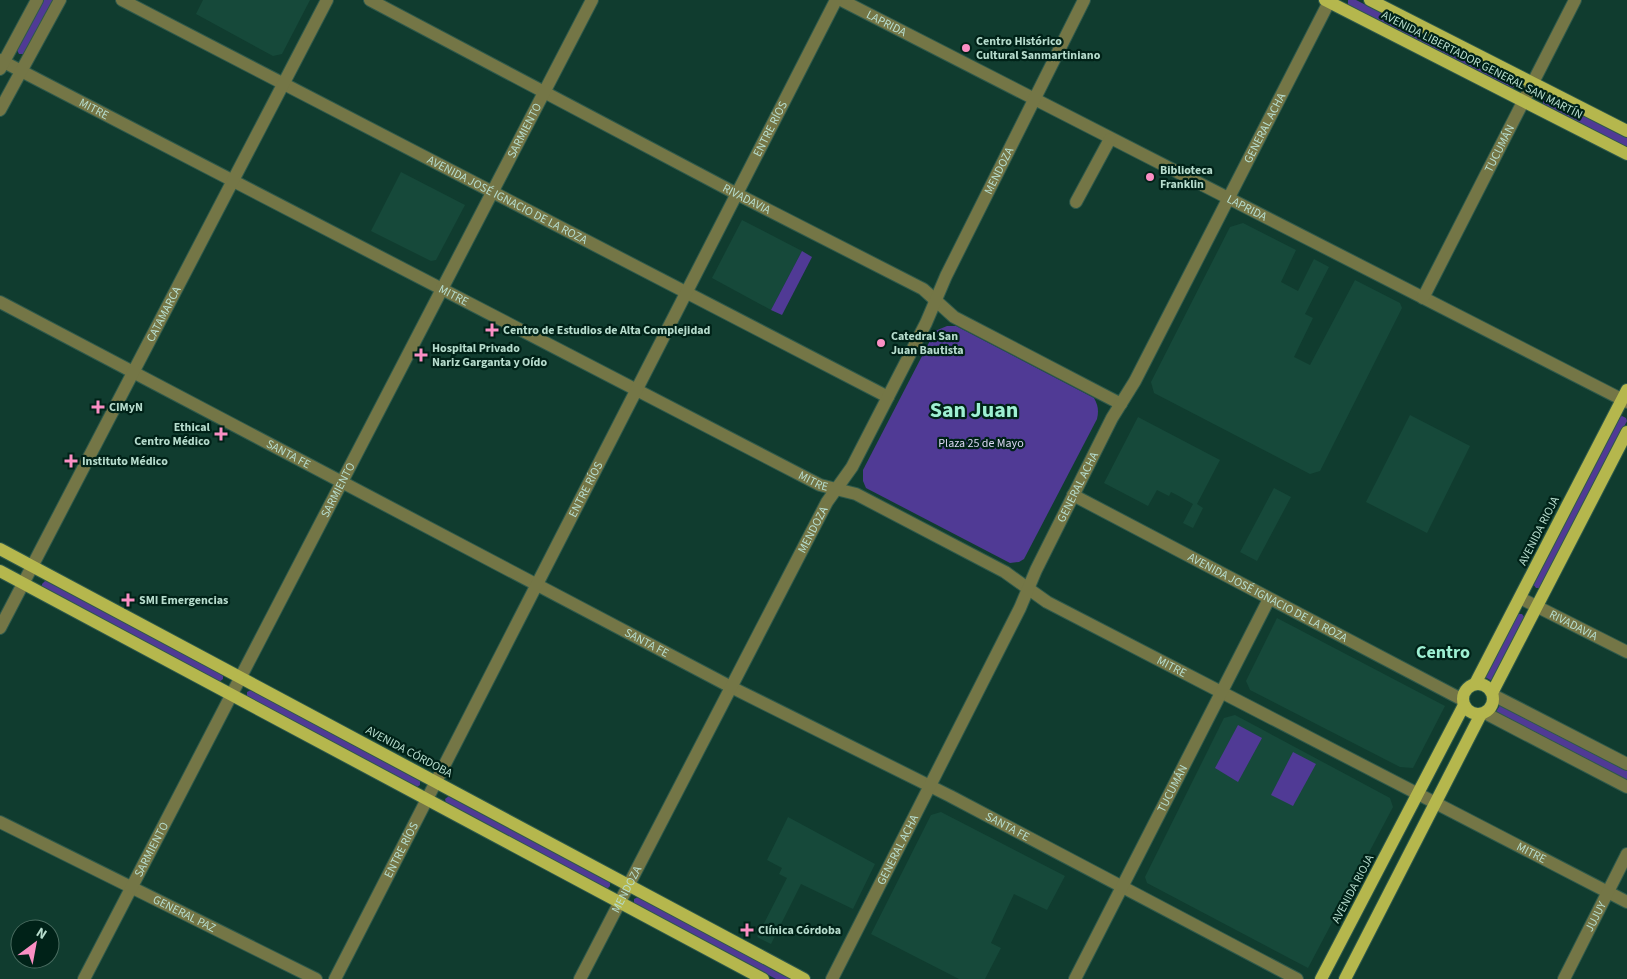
<svg xmlns="http://www.w3.org/2000/svg" width="1627" height="979" font-family="'Source Sans 3',sans-serif">
  <style>
    .built { fill: #16493a }
    .green { fill: #503a95 }
    .lines { fill: none; stroke-linecap: round; stroke-linejoin: round }
    .minor-casing { stroke: #2e594b; stroke-width: 14 }
    .major-casing { stroke: #2e594b; stroke-width: 14 }
    .minor { stroke: #747646; stroke-width: 12 }
    .major { stroke: #b5b74d; stroke-width: 12 }
    .poi-dot { fill: #fb8fc4; stroke: #002218; stroke-width: 2 }
    .labels { text-anchor: middle; dominant-baseline: central; stroke-width: 4.5; stroke-linejoin: round; paint-order: stroke }
    .street-label { font-size: 12px; fill: #b6dccd; stroke: #002218 }
    .poi-label { font-size: 12px; font-weight: bold; fill: #b6dccd; stroke: #002218; text-anchor: start }
    .park-label { font-size: 12px; fill: #dad8f2; stroke: #002218 }
    .district-label { font-size: 18px; font-weight: bold; fill: #9ef0d3; stroke: #002218 }
    .town-label { font-size: 22px; font-weight: bold; fill: #9ef0d3; stroke: #002218 }
  </style>
  <rect width="100%" height="100%" fill="#103c2f"/>
  <!-- built -->
  <g class="built">
    <path d="M203,0H310L282,54L273,56L196,14Z"/>
    <path d="M401,172L465,205L436,260L431,261L371,231Z"/>
    <path d="M742,220L802,251L771,310L712,278Z"/>
    <path d="M1243,223L1296,250L1281,282L1298,291L1314,259L1329,267L1305,314L1313,318L1294,357L1310,365L1355,280L1400,303L1402,308L1320,471L1310,474L1154,393L1151,382L1230,227Z"/>
    <path d="M1410,415L1470,446L1427,533L1366,502Z"/>
    <path d="M1138,417L1220,460L1197,504L1203,508L1193,528L1183,523L1193,504L1177,495L1171,492L1169,496L1157,490L1148,506L1104,483Z"/>
    <path d="M1274,488L1291,497L1257,561L1240,552Z"/>
    <path d="M1277,618L1445,706L1413,768L1400,767L1250,690L1246,681Z"/>
    <path d="M1235,715L1390,798L1393,807L1308,968L1147,883L1145,877L1224,718Z"/>
    <path d="M941,812L1065,876L1047,910L1014,894L991,943L1001,948L985,979H959L871,934L931,815Z"/>
    <path d="M788,817L875,864L853,909L801,884L771,944L757,937L787,878L779,874L782,868L767,860Z"/>
  </g>
  <!-- green -->
  <g class="green">
    <path d="M44,0H53L24,54H19L17,50Z"/>
    <path d="M1348,0H1356L1516,81L1515,86L1512,88L1348,5Z"/>
    <path d="M1546,96L1627,138V147L1543,104V99Z"/>
    <path d="M802,251L812,257L782,315L771,310Z"/>
    <path d="M947,326H956L1094,398C1098,405 1099,411 1097,419L1024,559L1019,562L1010,563L866,488L863,481V470L935,331Z"/>
    <path d="M1622,416L1626,418L1627,421L1540,588H1536L1533,584L1620,417Z"/>
    <path d="M46,580L223,675V679L219,682L42,587V584Z"/>
    <path d="M1518,614H1522L1525,618L1492,681L1485,677Z"/>
    <path d="M251,690L420,781V785L417,787L247,697V692Z"/>
    <path d="M1500,705L1627,771V780L1496,712Z"/>
    <path d="M1238,725L1262,738L1238,782L1215,768Z"/>
    <path d="M1293,752L1316,764L1293,806L1271,795Z"/>
    <path d="M449,796L610,882V886L607,889L446,803L445,799Z"/>
    <path d="M638,897L793,979H776L634,904V899Z"/>
  </g>
  <g class="lines">
    <!-- minor casing -->
    <g class="minor-casing">
      <g id="minor">
        <path id="s1" d="M122,0L888,397"/>
        <path id="s2" d="M370,0L737,194L923,289L954,317L1121,404"/>
        <path id="s3" d="M841,0L1627,402"/>
        <path id="s4" d="M0,60L820,485L856,494L1005,572L1047,602L1627,902"/>
        <path d="M0,69L37,0"/>
        <path d="M0,110L60,0"/>
        <path d="M1076,202L1110,139"/>
        <path id="s5" d="M1423,298L1575,0"/>
        <path id="s6" d="M0,302L731,687L950,796L1297,979"/>
        <path id="s7" d="M1073,495L1463,700"/>
        <path id="s8" d="M1520,598L1627,652"/>
        <path id="s9" d="M0,628L327,0"/>
        <path d="M1493,695L1627,764"/>
        <path d="M1485,713L1627,787"/>
        <path id="s10" d="M0,822L316,979"/>
        <path id="s11" d="M84,979L592,0"/>
        <path id="s12" d="M335,979L836,0"/>
        <path id="s13" d="M580,979L827,502L852,467L926,323L946,276L1084,0"/>
        <path id="s14" d="M832,979L1020,608L1036,570L1112,418L1135,381L1330,0"/>
        <path id="s15" d="M1075,979L1269,599"/>
        <path id="s16" d="M1564,979L1627,854"/>
      </g>
    </g>
    <!-- major casing -->
    <g class="major-casing">
      <g id="major">
        <path d="M1325,0L1627,154"/>
        <path d="M1370,0L1627,131"/>
        <path d="M0,549L804,979"/>
        <path d="M0,571L763,979"/>
        <circle cx="1478" cy="699" r="15"/>
        <path d="M1475,684L1627,390"/>
        <path d="M1492,693L1627,432"/>
        <path d="M1321,979L1464,705"/>
        <path d="M1345,979L1481,714"/>
      </g>
    </g>
    <!-- minor -->
    <use href="#minor" class="minor"/>
    <!-- major -->
    <use href="#major" class="major"/>
  </g>
  <!-- markers -->
  <g class="poi-dot">
    <circle cx="966" cy="48" r="5"/>
    <circle cx="1150" cy="177" r="5"/>
    <path d="M489.5 322.5h5v5h5v5h-5v5h-5v-5h-5v-5h5z"/>
    <circle cx="881" cy="343" r="5"/>
    <path d="M418.5 347.5h5v5h5v5h-5v5h-5v-5h-5v-5h5z"/>
    <path d="M95.5 399.5h5v5h5v5h-5v5h-5v-5h-5v-5h5z"/>
    <path d="M218.5 426.5h5v5h5v5h-5v5h-5v-5h-5v-5h5z"/>
    <path d="M68.5 453.5h5v5h5v5h-5v5h-5v-5h-5v-5h5z"/>
    <path d="M125.5 592.5h5v5h5v5h-5v5h-5v-5h-5v-5h5z"/>
    <path d="M744.5 922.5h5v5h5v5h-5v5h-5v-5h-5v-5h5z"/>
  </g>
  <g class="labels">
    <!-- street labels -->
    <g class="street-label">
      <text stroke="none"><textPath href="#s3" startOffset="51">LAPRIDA</textPath></text>
      <text transform="translate(1482 65) rotate(27)">AVENIDA LIBERTADOR GENERAL SAN MARTÍN</text>
      <text stroke="none"><textPath href="#s4" startOffset="106">MITRE</textPath></text>
      <text stroke="none"><textPath href="#s14" startOffset="955">GENERAL ACHA</textPath></text>
      <text stroke="none"><textPath href="#s12" startOffset="955">ENTRE RÍOS</textPath></text>
      <text stroke="none"><textPath href="#s11" startOffset="956">SARMIENTO</textPath></text>
      <text stroke="none"><textPath href="#s5" startOffset="168">TUCUMÁN</textPath></text>
      <text stroke="none"><textPath href="#s13" startOffset="911">MENDOZA</textPath></text>
      <text stroke="none"><textPath href="#s1" startOffset="434">AVENIDA JOSÉ IGNACIO DE LA ROZA</textPath></text>
      <text stroke="none"><textPath href="#s2" startOffset="426">RIVADAVIA</textPath></text>
      <text stroke="none"><textPath href="#s3" startOffset="456">LAPRIDA</textPath></text>
      <text stroke="none"><textPath href="#s4" startOffset="511">MITRE</textPath></text>
      <text stroke="none"><textPath href="#s9" startOffset="354">CATAMARCA</textPath></text>
      <text stroke="none"><textPath href="#s6" startOffset="326">SANTA FE</textPath></text>
      <text stroke="none"><textPath href="#s4" startOffset="916">MITRE</textPath></text>
      <text stroke="none"><textPath href="#s14" startOffset="550">GENERAL ACHA</textPath></text>
      <text stroke="none"><textPath href="#s11" startOffset="551">SARMIENTO</textPath></text>
      <text stroke="none"><textPath href="#s12" startOffset="550">ENTRE RÍOS</textPath></text>
      <text stroke="none"><textPath href="#s13" startOffset="506">MENDOZA</textPath></text>
      <text transform="translate(1539 531) rotate(-63)">AVENIDA RIOJA</text>
      <text stroke="none"><textPath href="#s7" startOffset="220">AVENIDA JOSÉ IGNACIO DE LA ROZA</textPath></text>
      <text stroke="none"><textPath href="#s8" startOffset="60">RIVADAVIA</textPath></text>
      <text stroke="none"><textPath href="#s6" startOffset="731">SANTA FE</textPath></text>
      <text stroke="none"><textPath href="#s4" startOffset="1321">MITRE</textPath></text>
      <text transform="translate(409 752) rotate(28)">AVENIDA CÓRDOBA</text>
      <text stroke="none"><textPath href="#s15" startOffset="214">TUCUMÁN</textPath></text>
      <text stroke="none"><textPath href="#s6" startOffset="1136">SANTA FE</textPath></text>
      <text stroke="none"><textPath href="#s11" startOffset="146">SARMIENTO</textPath></text>
      <text stroke="none"><textPath href="#s12" startOffset="145">ENTRE RÍOS</textPath></text>
      <text stroke="none"><textPath href="#s14" startOffset="145">GENERAL ACHA</textPath></text>
      <text stroke="none"><textPath href="#s4" startOffset="1726">MITRE</textPath></text>
      <text stroke="none"><textPath href="#s13" startOffset="101">MENDOZA</textPath></text>
      <text transform="translate(1353 889) rotate(-62)">AVENIDA RIOJA</text>
      <text stroke="none"><textPath href="#s10" startOffset="206">GENERAL PAZ</textPath></text>
      <text stroke="none"><textPath href="#s16" startOffset="70">JUJUY</textPath></text>
    </g>
    <!-- poi labels -->
    <g class="poi-label">
      <text x="976" y="41">Centro Histórico<tspan x="976" dy="14">Cultural Sanmartiniano</tspan></text>
      <text x="1160" y="170">Biblioteca<tspan x="1160" dy="14">Franklin</tspan></text>
      <text x="503" y="330">Centro de Estudios de Alta Complejidad</text>
      <text x="891" y="336">Catedral San<tspan x="891" dy="14">Juan Bautista</tspan></text>
      <text x="432" y="348">Hospital Privado<tspan x="432" dy="14">Nariz Garganta y Oído</tspan></text>
      <text x="109" y="407">CIMyN</text>
      <text x="210" y="427" text-anchor="end">Ethical<tspan x="210" dy="14">Centro Médico</tspan></text>
      <text x="82" y="461">Instituto Médico</text>
      <text x="139" y="600">SMI Emergencias</text>
      <text x="758" y="930">Clínica Córdoba</text>
    </g>
    <!-- park labels -->
    <g class="park-label">
      <text x="981" y="443">Plaza 25 de Mayo</text>
    </g>
    <!-- district labels -->
    <g class="district-label">
      <text x="1443" y="652">Centro</text>
    </g>
    <!-- town labels -->
    <g class="town-label">
      <text x="974" y="410">San Juan</text>
    </g>
  </g>
  <!-- north arrow -->
  <g transform="translate(35 944) rotate(32)"><circle r="24" fill="#002218" stroke="#496c60"/>
  <path d="M0-4L9 19L0 12L-9 19Z" fill="#fb8fc4"/>
  <text y="-8" font-size="14" font-weight="bold" text-anchor="middle" fill="#b6dccd">N</text>
  </g>
</svg>
